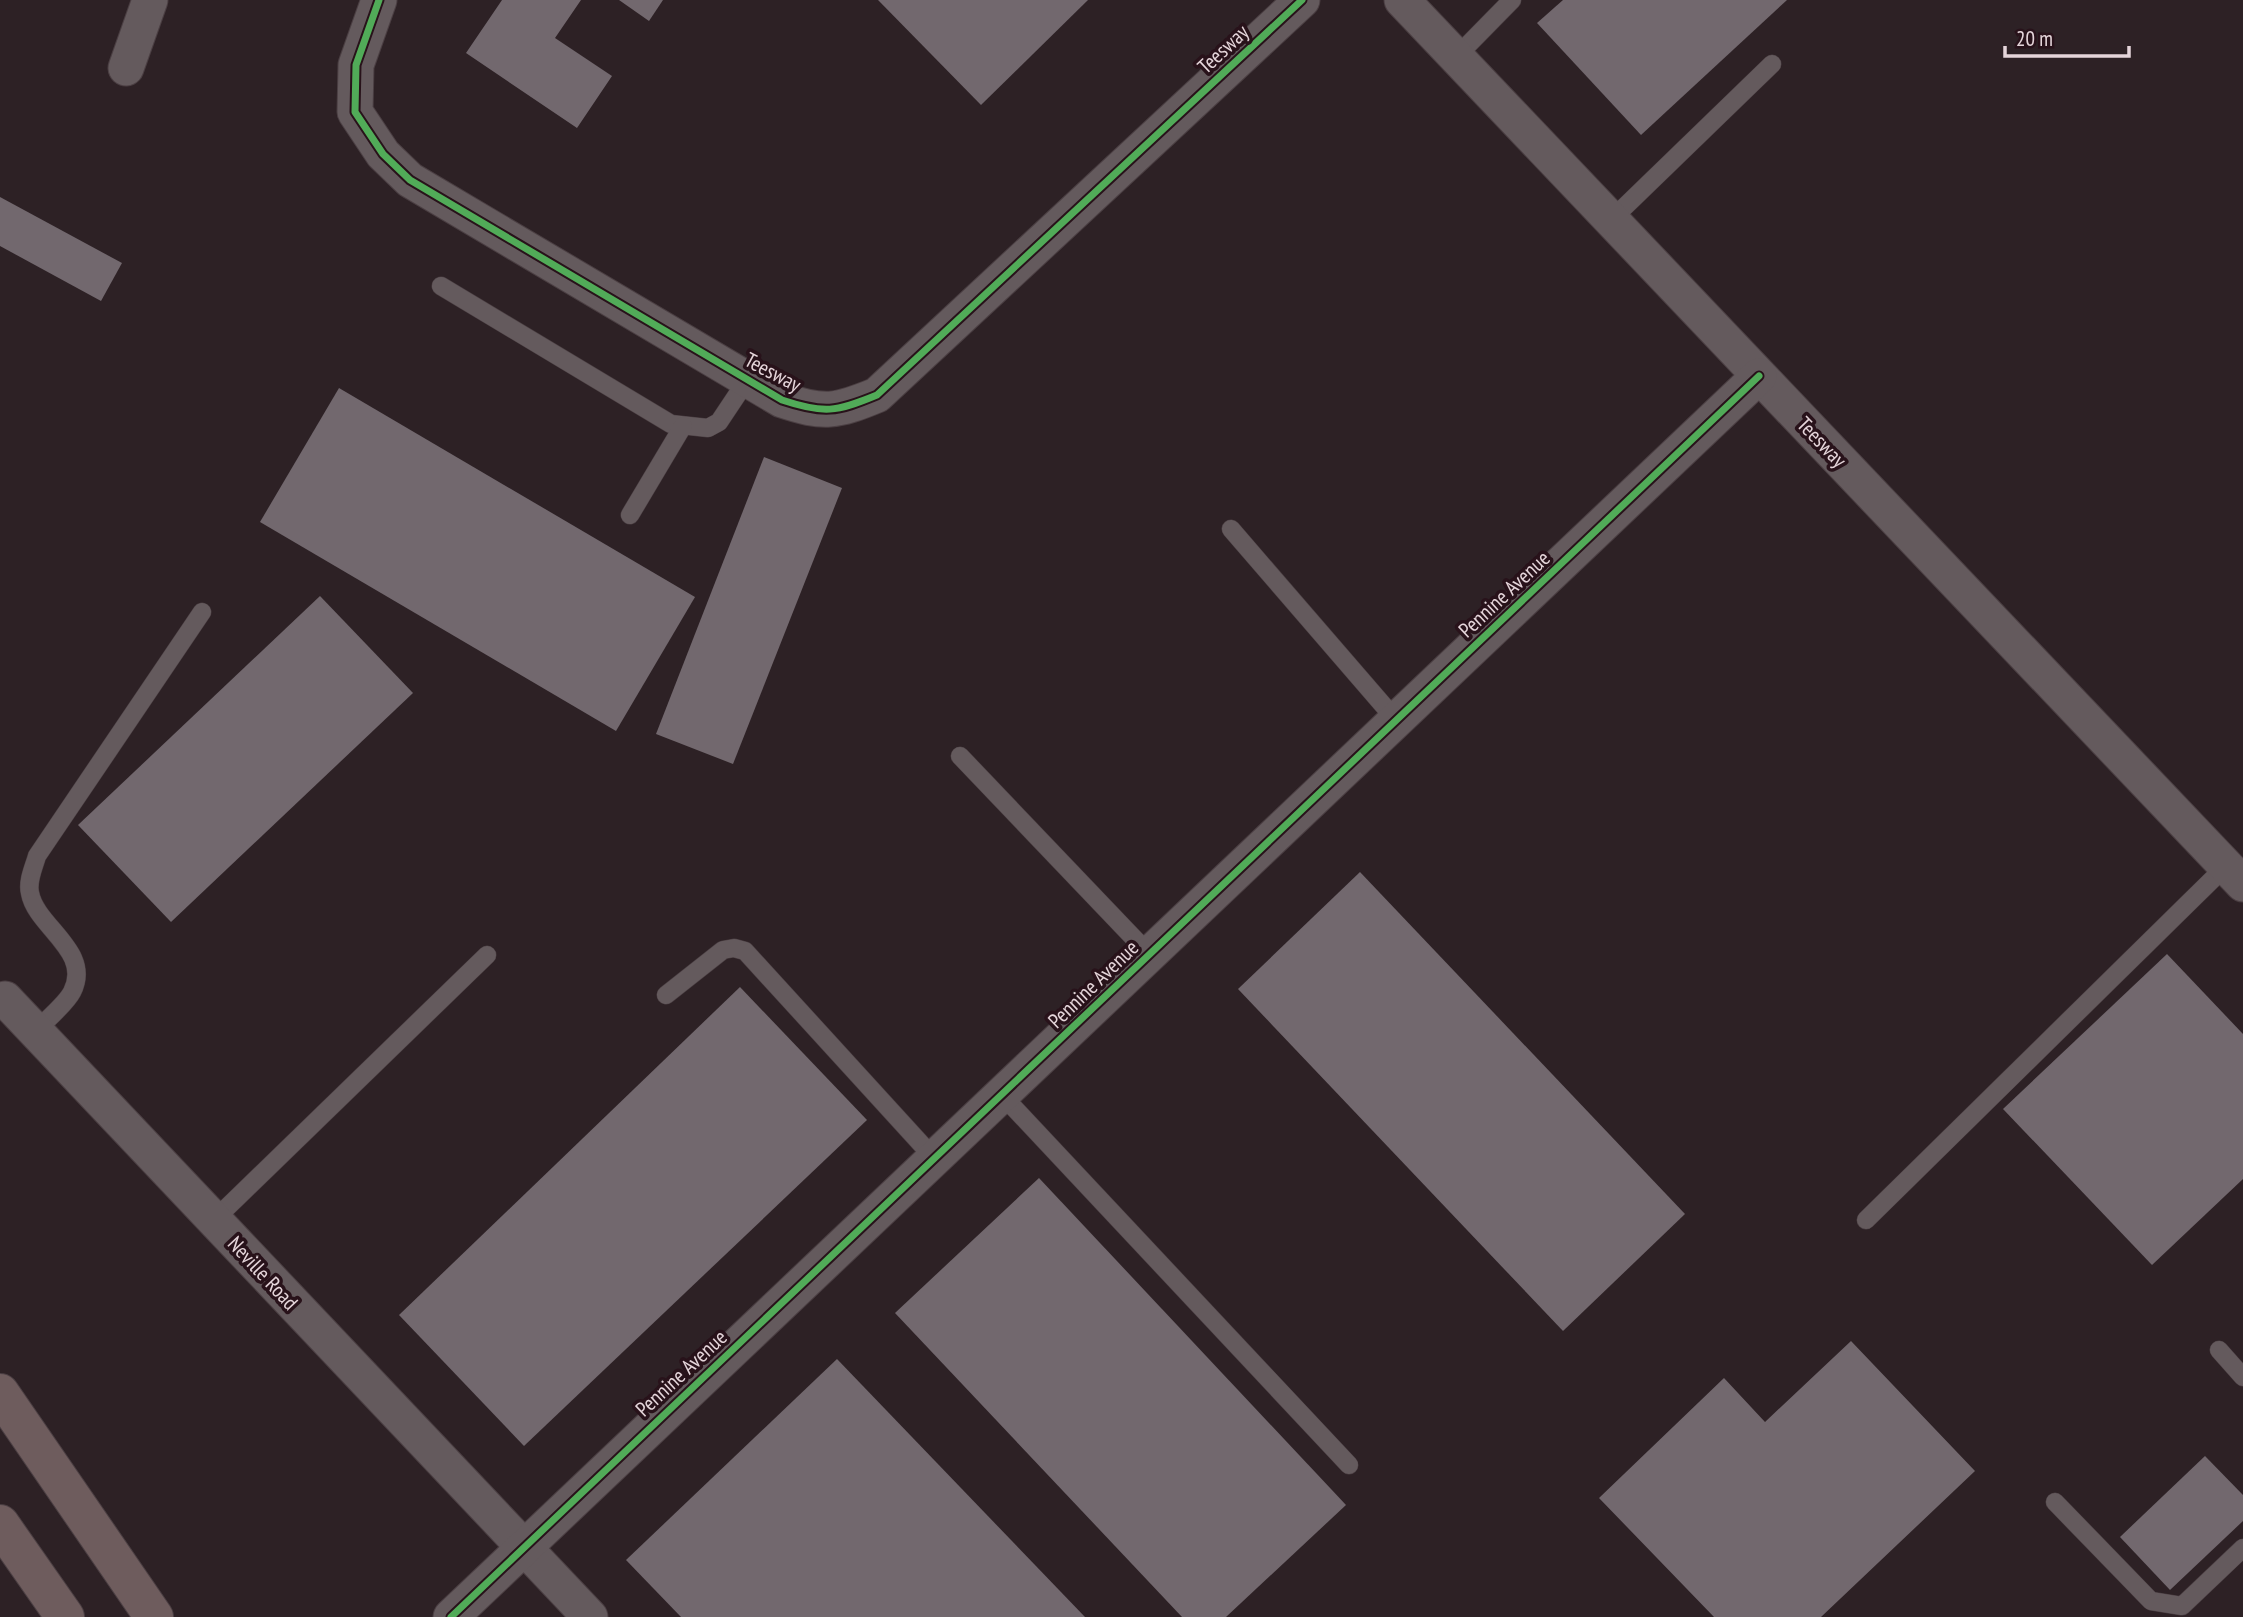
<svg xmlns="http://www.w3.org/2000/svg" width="2243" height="1617" font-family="'PT Sans Narrow',sans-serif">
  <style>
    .building { fill: #72686e }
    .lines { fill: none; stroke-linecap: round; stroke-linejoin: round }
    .lane-casing { stroke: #4b3f43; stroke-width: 19 }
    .street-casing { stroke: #4b3f43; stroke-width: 37 }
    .highway-casing { stroke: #4b3f43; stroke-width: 40 }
    .lane { stroke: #645a5d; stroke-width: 18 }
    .street { stroke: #645a5d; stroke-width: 35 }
    .highway { stroke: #6e5c5d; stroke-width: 38 }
    .cycleway-casing { stroke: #28121a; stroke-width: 11 }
    .cycleway { stroke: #51ab58; stroke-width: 7 }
    .labels { text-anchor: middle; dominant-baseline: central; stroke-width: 7; stroke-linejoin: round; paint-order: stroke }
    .street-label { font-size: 21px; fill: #e5d5da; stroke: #28121a }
  </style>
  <rect width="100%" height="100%" fill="#2d2125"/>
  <!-- building -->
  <g class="building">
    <path d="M502,0H581L555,38L612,76L577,128L466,53Z"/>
    <path d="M619,0H663L649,21Z"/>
    <path d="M878,0H1088L981,105Z"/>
    <path d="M1563,0H1787L1641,135L1537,23Z"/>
    <path d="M0,197L122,263L101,301L0,246Z"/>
    <path d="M339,388L695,597L616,731L260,522Z"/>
    <path d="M764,457L842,488L733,764L656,734Z"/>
    <path d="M320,596L413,693L171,922L78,825Z"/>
    <path d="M1360,872L1685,1214L1563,1331L1238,989Z"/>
    <path d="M2167,954L2243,1034V1179L2152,1265L2003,1109Z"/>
    <path d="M740,987L867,1120L524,1446L399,1315Z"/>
    <path d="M1039,1178L1346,1505L1226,1617H1182L895,1313Z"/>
    <path d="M1851,1341L1975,1471L1821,1617H1714L1599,1498L1724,1378L1765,1422Z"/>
    <path d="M837,1359L1085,1617H681L626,1560Z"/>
    <path d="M2205,1456L2243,1495V1521L2170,1590L2120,1537Z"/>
  </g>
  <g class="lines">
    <!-- lane casing -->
    <g class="lane-casing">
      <g id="lane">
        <path d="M1456,57L1512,0"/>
        <path d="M1611,220L1772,64"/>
        <path d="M441,286L671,424L708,428L719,422L747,380"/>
        <path d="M630,515L683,426"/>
        <path d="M1231,529L1396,720"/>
        <path d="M960,756L1149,954"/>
        <path d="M666,995L723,950L734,948L745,951L934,1158"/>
        <path d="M35,1032C45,1021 66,1004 72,992C93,951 36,927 30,893C27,881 34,867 37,856L202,612"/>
        <path d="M1002,1095L1349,1465"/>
        <path d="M1866,1220L2226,866"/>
        <path d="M213,1221L487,955"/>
        <path d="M2219,1350L2243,1377"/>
        <path d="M2055,1502L2151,1601L2182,1606L2243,1548"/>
      </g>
    </g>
    <!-- street casing -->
    <g class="street-casing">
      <g id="street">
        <path d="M379,0L356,65L355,112L383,154L410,180L782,400C824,414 836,412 877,395L1302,0"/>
        <path d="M1402,0L2243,884"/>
        <path d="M126,68L150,0"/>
        <path d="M5,999L590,1617"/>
        <path d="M451,1617L1759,376"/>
      </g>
    </g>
    <!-- highway casing -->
    <g class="highway-casing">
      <g id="highway">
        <path d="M0,1393L154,1617"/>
        <path d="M0,1524L65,1617"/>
      </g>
    </g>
    <!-- lane -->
    <use href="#lane" class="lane"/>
    <!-- street -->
    <use href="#street" class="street"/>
    <!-- highway -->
    <use href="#highway" class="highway"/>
    <!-- cycleway casing -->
    <g class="cycleway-casing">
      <g id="cycleway">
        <path d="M379,0L356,65L355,112L383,154L410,180L782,400C824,414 836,412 877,395L1302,0"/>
        <path d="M451,1617L1759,376"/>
      </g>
    </g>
    <!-- cycleway -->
    <use href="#cycleway" class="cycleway"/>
  </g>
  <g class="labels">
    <!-- street labels -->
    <g class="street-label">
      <text transform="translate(1223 49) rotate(-43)">Teesway</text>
      <text transform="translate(773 372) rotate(28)">Teesway</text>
      <text transform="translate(1822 442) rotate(46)">Teesway</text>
      <text transform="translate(1504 594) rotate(-43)">Pennine Avenue</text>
      <text transform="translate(1093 984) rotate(-44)">Pennine Avenue</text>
      <text transform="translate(263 1273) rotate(47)">Neville Road</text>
      <text transform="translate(681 1373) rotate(-43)">Pennine Avenue</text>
    </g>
  </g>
  <!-- scale -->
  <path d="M2005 46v10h124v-10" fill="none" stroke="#e5d5da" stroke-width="3.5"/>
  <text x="2016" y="46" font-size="21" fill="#e5d5da" stroke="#28121a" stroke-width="5" paint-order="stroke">20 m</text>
</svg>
